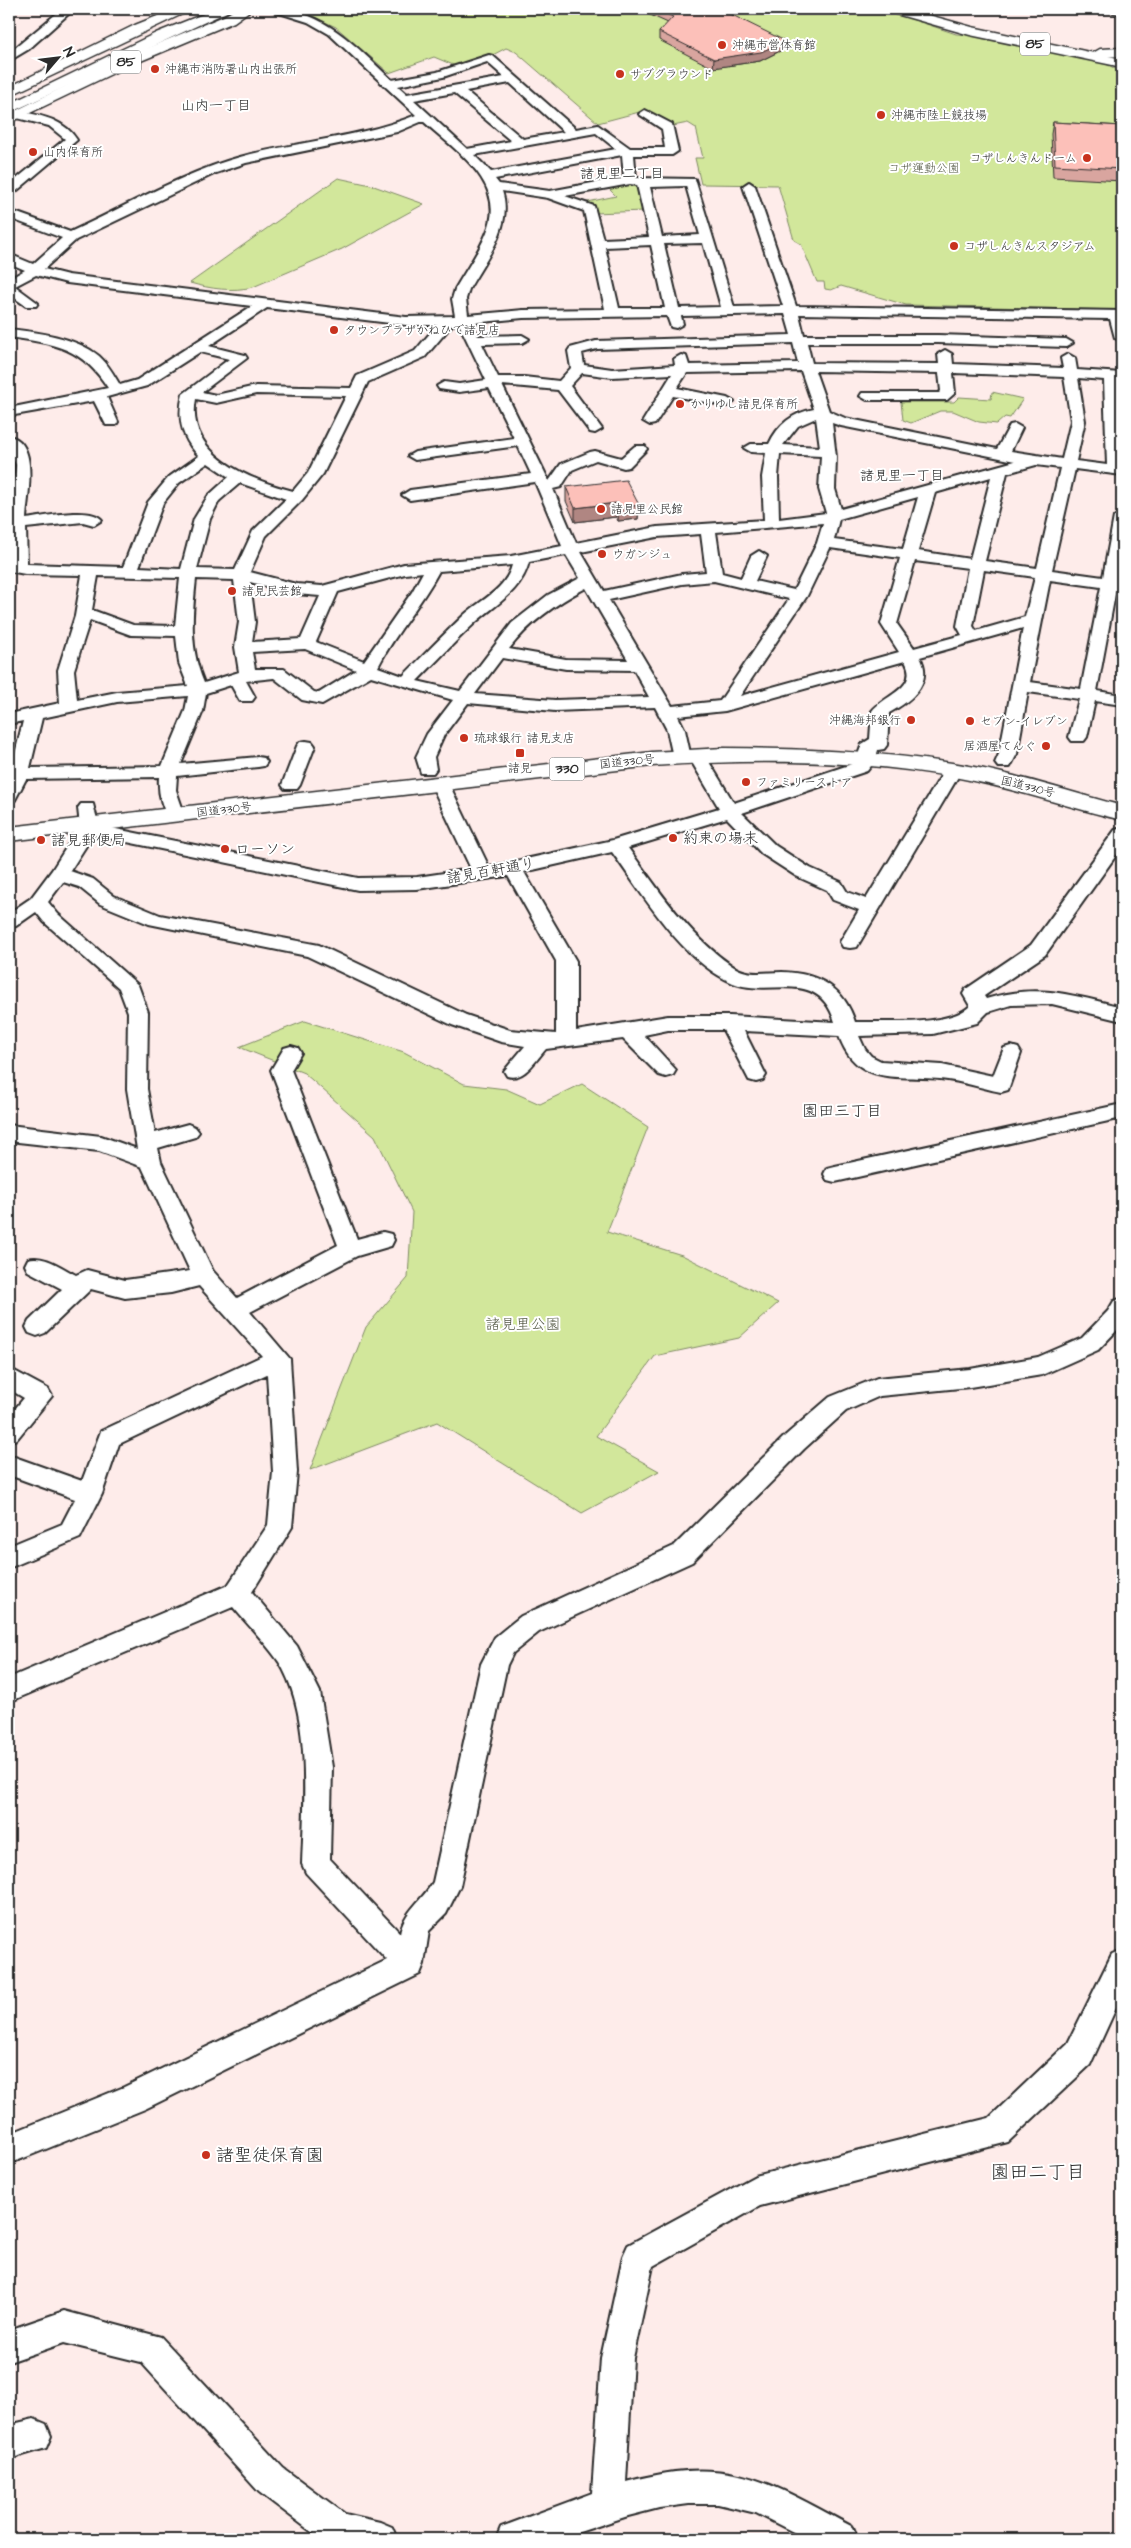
<svg xmlns="http://www.w3.org/2000/svg" width="1131" height="2548" font-family="'Architects Daughter','Klee One',sans-serif">
  <style>
    .green { fill: #d2e79b; stroke: #7e8963 }
    .lines { fill: none; stroke-linecap: round; stroke-linejoin: round }
    .minor-casing { stroke: #2b2b2b; stroke-width: 4 }
    .major-casing { stroke: #2b2b2b; stroke-width: 3 }
    .highway-casing { stroke: #2b2b2b; stroke-width: 3 }
    .minor { fill: #fff; fill-rule: evenodd }
    .major { fill: #fff; fill-rule: evenodd }
    .highway { fill: #fff; fill-rule: evenodd }
    .wall { fill: #d9a59f; stroke: #2b2b2b }
    .shaded-wall { fill: #b08682; stroke: #2b2b2b }
    .building { fill: #fcc0b9; stroke: #2b2b2b }
    .poi-dot { fill: #c8321e; stroke: #fff; stroke-width: 2 }
    .labels { text-anchor: middle; dominant-baseline: central; stroke-width: 4; stroke-linejoin: round; paint-order: stroke }
    .far-poi-label { font-size: 12px; fill: #2b2b2b; stroke: #fff; text-anchor: start }
    .far-park-label { font-size: 12px; fill: #555a47; stroke: #fff }
    .far-street-label { font-size: 12px; fill: #2b2b2b; stroke: #fff }
    .shield { fill: #fff; stroke: #6b6b6b; stroke-width: 1 }
    .shield-label { font-size: 14px; font-weight: bold; fill: #2b2b2b }
    .far-neighbourhood-label { font-size: 14px; fill: #2b2b2b; stroke: #fff }
    .poi-label { font-size: 15px; fill: #2b2b2b; stroke: #fff; text-anchor: start }
    .street-label { font-size: 15px; fill: #2b2b2b; stroke: #fff }
    .park-label { font-size: 15px; fill: #555a47; stroke: #fff }
    .neighbourhood-label { font-size: 16px; fill: #2b2b2b; stroke: #fff }
    .near-poi-label { font-size: 18px; fill: #2b2b2b; stroke: #fff; text-anchor: start }
    .near-neighbourhood-label { font-size: 19px; fill: #2b2b2b; stroke: #fff }
  </style>
  <rect width="100%" height="100%" fill="#feecea"/>
  <filter id="ink" filterUnits="userSpaceOnUse"><feTurbulence type="fractalNoise" baseFrequency=".02" numOctaves="2"/><feDisplacementMap in="SourceGraphic" scale="10" xChannelSelector="R" yChannelSelector="G"/><feConvolveMatrix kernelMatrix="1 2 1 2 8 2 1 2 1" color-interpolation-filters="sRGB"/></filter>
  <g filter="url(#ink)">
    <!-- green -->
    <g class="green">
      <path d="M296,9H882L956,34L971,35L1104,63L1122,72V310L906,305L841,286L831,290L825,289L824,282H817L801,244L794,240L778,185L701,184L695,158H703L696,128L688,123L673,126L647,110L598,123L516,52L506,48L487,58L458,67L434,57L389,73L336,27Z"/>
      <path d="M338,178L371,185L424,204L342,249L253,287C232,292 211,289 190,283Z"/>
      <path d="M627,182L636,185L643,211L595,213L583,203L616,196L606,186Z"/>
      <path d="M992,392L1023,399L1010,418L1005,417L997,424L979,422L953,411H940L911,423L903,420L901,402H954L959,397L991,399Z"/>
      <path d="M305,1021L404,1052L464,1084L506,1089L540,1104L582,1084L648,1127L607,1232L682,1255L778,1303L739,1338L655,1356L596,1436L659,1471L582,1513L437,1422L310,1470L366,1327L408,1278L412,1212L375,1136L304,1073L239,1047Z"/>
    </g>
    <g class="lines">
      <!-- minor casing -->
      <g class="minor-casing">
        <g id="minor">
          <path d="M62,9H74L29,49L9,61V53Z"/>
          <path d="M272,9C324,9 357,48 392,80L437,72L489,55L493,56L576,129L598,125L630,148H665L662,129L639,114L645,110L649,112L672,124L678,151L672,155H634L636,178L695,179L734,307L783,306L743,186L749,182L755,186L796,306L1122,311V342L1115,338L1110,319L799,314L804,335H938L1066,339L1073,343L1066,347L938,343H807L812,363L939,364L938,354L945,350L952,354L953,364L1063,368L1061,358L1068,354L1075,358L1077,370L1122,373V381H1118L1122,475L1075,469L1052,570L1103,577L1114,517L1122,512V557L1118,580H1122V590L1116,589L1097,691L1122,695V705L1095,701L1087,737L1084,741H1072L1069,737L1079,699L1028,692L1017,754L1010,767H998L995,763L999,754L1023,628L920,657C934,683 911,701 889,713L887,745L884,749L878,750L875,761L867,771L742,813L776,846L810,868L841,882L847,892L866,899L947,766H959L962,770L857,947L850,948L843,947L840,942L859,910L833,900L827,890L796,876L762,854L727,818L628,848C658,889 688,935 731,965C748,977 763,972 782,972C818,973 844,987 855,1022C885,1021 949,1027 970,1006L963,994L966,989L1031,945L1115,830L1122,828V847L1045,955L984,996L986,999C1037,983 1072,995 1122,1007V1021L1052,1004L1011,1005L988,1012L977,1023L933,1034L859,1036L865,1049L871,1056L881,1061L942,1065L993,1076L1004,1048L1011,1046L1018,1048L1021,1053L1008,1090L1001,1092C981,1088 961,1081 940,1079C896,1075 857,1086 839,1036L744,1031L766,1075L763,1080L756,1082L749,1080L723,1030H668L644,1035L676,1070L673,1075L666,1077L659,1075L623,1039L546,1049C535,1061 524,1081 507,1076L504,1071L525,1046L501,1042L452,1025L307,956L149,924L100,904L79,887L63,882L48,902L58,914L138,985L148,1012L147,1089L155,1133L188,1124L195,1127L199,1132L195,1137L158,1148L161,1162L213,1271L237,1298L338,1245L271,1070L284,1048L291,1046L298,1048L301,1053L291,1070L357,1239L383,1232L391,1234L394,1240L391,1246L357,1256L250,1312L290,1359L297,1472L292,1527L252,1592L297,1646L320,1692L332,1767L330,1859L400,1933C404,1911 422,1901 433,1882L481,1664L495,1637L521,1616L674,1546L786,1435L830,1397L877,1378L970,1369L1038,1357L1082,1338L1108,1311L1114,1301L1122,1298V1325L1098,1350L1042,1375L970,1387L880,1396L846,1411L804,1449L692,1562L539,1632L513,1653L507,1665L460,1886L446,1914L429,1931L424,1964L420,1974L145,2109L9,2164V2134L124,2087L387,1960L306,1873L302,1864C304,1804 312,1715 279,1662C266,1643 248,1625 233,1607L9,1702V1678L228,1585L268,1525L273,1472L267,1374L119,1444L102,1494L80,1538L9,1568V1546L62,1524L75,1499L9,1475V1455L82,1481L101,1431L262,1356L199,1286L171,1293L125,1298L91,1289L45,1333L37,1336L29,1333L26,1327L29,1321L62,1289L28,1271L25,1265L28,1259C44,1254 62,1268 76,1275L87,1270L125,1280L190,1271L142,1167L99,1151L9,1141V1125L101,1136L137,1149L127,1089L128,1012L119,988L44,922L36,912L16,926L9,928V913L31,898L52,870L80,826L78,808L81,804H93L98,823L106,827L358,878L417,877L471,869L431,784L434,780H446L449,784L489,867L613,840L719,808L690,759L682,762L676,761L673,757L667,730L655,707L555,711L468,703L444,735L434,757L436,769L433,773H421L416,757L427,734L453,700L371,676L322,704L302,700L274,678L246,681L255,697L252,701H240L231,685L206,693L203,711L181,764L258,757L264,758L267,762L264,766L258,767L177,776L176,790L185,816L182,820H170C161,807 158,791 159,777L26,779L15,800L9,801V779L23,721L9,724V714L60,703L58,670L75,616L82,575L25,574L9,571V561L11,562L10,517L16,465L9,449V436C40,442 27,497 26,519C42,517 92,506 102,520L94,525L83,522L26,528L27,564L123,567L148,502L169,477L199,456C181,438 177,418 183,394L229,359L200,352L147,386L107,397L118,422L116,425H106L94,401L9,416V408L108,388C82,347 55,344 9,337V329C37,332 76,337 99,356C108,364 114,375 120,385L137,380L252,306L67,283L36,275L15,286L38,303L36,306H26L9,294V279L25,270L9,263V254L33,264L62,238L9,218V210L70,232C125,207 182,173 240,157C298,141 360,138 416,115L329,34L308,22L273,11ZM487,62L504,77L407,94L398,86L443,77ZM510,83L564,132L523,139L466,91ZM454,93L511,141L467,149L414,100ZM423,121C454,150 508,182 487,232C479,252 466,270 455,289L452,299L455,316L406,317L68,275L44,269L76,240L216,173L246,163L397,132ZM596,133L616,149L491,172L474,155ZM622,155L624,177L550,191L499,184L495,179ZM630,184L637,185L649,237L603,239L594,206L565,196ZM686,186L700,235L662,237L650,187ZM502,191L548,198L584,211L605,309L523,310L468,315L466,299L469,289C485,260 514,226 502,191ZM703,243L721,307L679,308L664,244ZM651,245L665,308H619L605,247ZM267,308L406,325H437L415,351L357,376L351,388L256,386L216,395L202,392L247,358L245,355L209,346ZM785,314L791,335L596,341L570,348L568,351L571,368L559,381L524,377H498L482,344L522,343L529,339L522,335L478,336L472,323L523,318L667,316L671,327L676,328L683,324L681,316ZM459,324L486,380L459,384L444,382L437,386L439,389L459,392L489,388L514,438L415,452L408,456L415,460L518,446L531,474L410,490L402,495L410,500L535,482L562,546L511,556L404,564L322,586L296,584L250,572L266,536L302,500L323,474L368,382L425,357L452,325ZM793,343L798,363L689,365L686,356L681,355L674,359L675,365L612,369L584,365L582,353L597,349ZM801,371L814,409C793,413 778,424 769,444H751L744,448L751,452L766,453L762,477L764,520L657,527L576,543L553,489L561,487L572,470L596,460L624,468L629,467L647,449L645,446H635L621,458L595,451L590,452L561,464L549,481L502,385L558,390L590,432L595,433L602,429L570,386L582,373L612,377L672,374L643,421L650,425L655,424L673,396L727,406L734,402L727,398L677,388L687,373ZM815,371L939,373L941,391L939,393H862L860,396L867,400H947L955,393L953,373L1064,377L1071,421L1062,459L1011,451L1022,428L1015,424L1010,425L997,449L845,418L829,411ZM1078,378L1104,380L1107,465L1076,461L1085,421ZM256,394L346,396L308,473L293,491C250,480 185,455 196,399L216,403ZM816,418L820,447L783,445L798,426ZM832,423L841,426L1015,461L841,509L835,489L836,457ZM780,454L821,456L819,489L826,513L779,519L778,477ZM208,463L229,477L208,496L194,519L181,569L139,567L163,503L179,483ZM1036,465L1060,468L1037,568L985,561L1007,473ZM991,477L970,559L918,551L935,493ZM240,483L286,499L253,531L235,570L197,569L210,519L219,501ZM918,497L903,549L834,540L839,519ZM823,523L817,543L794,590L755,581L767,556L759,551L751,556L741,578L722,573L716,532ZM701,534L706,572L682,574L604,591L581,552L657,537ZM830,548L900,558L881,624L899,652L740,696L807,596ZM566,555L580,578L548,595L512,623L460,691L417,681C437,661 456,640 477,621C498,603 522,590 529,562ZM915,561L968,568L957,626L962,635L914,648L897,624ZM512,565C506,589 481,600 464,615C443,635 423,656 403,676L378,667C395,633 421,605 439,571ZM984,570L1035,577L1025,617L976,631L973,626ZM423,572L412,592L364,661L316,642L338,592L405,574ZM98,576L180,578L175,626L133,625L92,610ZM196,579L234,580L239,622L235,647L239,672L204,683C189,648 192,616 196,579ZM1050,580L1101,587L1081,689L1030,682ZM714,581L789,599L720,701L672,706L609,600L682,584ZM250,582L296,594L320,596L301,639L252,642L255,622ZM586,588L628,660L566,659L509,649C530,622 555,604 586,588ZM90,620L131,635L176,636L179,663L188,686L117,692L77,700L74,670ZM305,649L356,670L319,693L314,692L284,669H255L252,652ZM502,658L566,669L634,670L649,697L555,700L475,694ZM905,661C920,688 884,695 872,711L870,739L862,744L855,763L734,803L703,752L697,751L690,753L685,730L678,716L725,711ZM188,696L185,711L162,766L30,768L42,718L117,702ZM93,835L358,890L417,889L508,876L556,961V1034L510,1030L466,1015L319,945L160,915L114,896L93,879L70,871ZM612,852C643,895 683,962 733,983C770,998 818,967 835,1022L730,1016H668L576,1031V961L524,872Z"/>
          <path d="M9,109C34,115 62,116 77,140L13,194L9,195V185L65,139L49,126L9,116Z"/>
          <path d="M306,741L312,742L315,746L300,785L297,789H285L282,785L297,746L300,742Z"/>
          <path d="M1122,1104V1118L835,1182L827,1180L824,1174L827,1168L835,1166Z"/>
          <path d="M9,1368L48,1389L52,1396L17,1439L9,1442V1416L24,1398L9,1389Z"/>
          <path d="M1122,1950V1995L1090,2065L1008,2142L760,2206L653,2266L633,2358L626,2482C729,2454 765,2480 853,2527L858,2539H807L756,2513L718,2504H689L659,2508L628,2516L558,2539H496L501,2527L592,2493L601,2358L623,2256L628,2245L755,2176L989,2118L1068,2043L1112,1954Z"/>
          <path d="M64,2311L161,2337L283,2468L345,2514L380,2522L392,2527L397,2539H321L259,2492L141,2362L64,2343L9,2362V2330Z"/>
          <path d="M34,2419L46,2424L51,2436L46,2448L9,2459V2425Z"/>
        </g>
      </g>
      <!-- major casing -->
      <g class="major-casing">
        <g id="major">
          <path d="M175,9H193L9,96V87L135,25Z"/>
          <path d="M236,9H252L234,22L124,68L9,123V114L114,62L224,16Z"/>
          <path d="M888,9H907L972,27L1122,59V67L970,35L889,12Z"/>
        </g>
      </g>
      <!-- highway casing -->
      <g class="highway-casing">
        <g id="highway">
          <path d="M216,9L231,10L9,113V104L156,33Z"/>
          <path d="M1111,9H1122V15L1112,12Z"/>
          <path d="M1122,48V56L1100,57L1093,53L1100,49Z"/>
          <path d="M724,748C801,749 876,751 952,763C1010,772 1066,791 1122,806V820C1066,807 1011,787 954,777C854,759 752,759 652,766L9,841V827L652,752Z"/>
        </g>
      </g>
      <!-- minor -->
      <use href="#minor" class="minor"/>
      <!-- major -->
      <use href="#major" class="major"/>
      <!-- highway -->
      <use href="#highway" class="highway"/>
    </g>
    <!-- wall -->
    <g class="wall">
      <path d="M648,9H720L784,49L760,61L713,68L659,40V32L668,23L648,14Z"/>
      <path d="M1053,122L1122,126V181L1053,177L1051,134Z"/>
      <path d="M566,487L639,505L638,519L618,521L616,517L575,522L566,501Z"/>
    </g>
    <!-- shaded-wall -->
    <g class="shaded-wall">
      <path d="M785,41L784,49L760,61L713,68L714,59Z"/>
      <path d="M616,503V517L575,522V508Z"/>
      <path d="M639,505L638,519L618,521L619,508Z"/>
    </g>
    <!-- building -->
    <g class="building">
      <path d="M655,9H720L785,41L761,52L714,59L659,32L673,17Z"/>
      <path d="M1053,122L1122,126V169L1055,165Z"/>
      <path d="M626,480L639,505L619,508L616,503L575,508L566,487Z"/>
    </g>
  </g>
  <!-- markers -->
  <g class="poi-dot">
    <circle cx="722" cy="45" r="5"/>
    <circle cx="155" cy="69" r="5"/>
    <circle cx="620" cy="74" r="5"/>
    <circle cx="881" cy="115" r="5"/>
    <circle cx="33" cy="152" r="5"/>
    <circle cx="1087" cy="158" r="5"/>
    <circle cx="954" cy="246" r="5"/>
    <circle cx="334" cy="330" r="5"/>
    <circle cx="680" cy="404" r="5"/>
    <circle cx="601" cy="509" r="5"/>
    <circle cx="602" cy="554" r="5"/>
    <circle cx="232" cy="591" r="5"/>
    <circle cx="911" cy="720" r="5"/>
    <circle cx="970" cy="721" r="5"/>
    <circle cx="464" cy="738" r="5"/>
    <circle cx="1046" cy="746" r="5"/>
    <rect x="515" y="748" width="10" height="10" rx="2.5"/>
    <circle cx="746" cy="782" r="5"/>
    <circle cx="673" cy="838" r="5"/>
    <circle cx="41" cy="840" r="5"/>
    <circle cx="225" cy="849" r="5"/>
    <circle cx="206" cy="2155" r="5"/>
  </g>
  <g class="labels">
    <!-- far-poi labels -->
    <g class="far-poi-label">
      <text x="732" y="45">沖縄市営体育館</text>
      <text x="165" y="69">沖縄市消防署山内出張所</text>
      <text x="630" y="74">サブグラウンド</text>
      <text x="891" y="115">沖縄市陸上競技場</text>
      <text x="43" y="152">山内保育所</text>
      <text x="1077" y="158" text-anchor="end">コザしんきんドーム</text>
      <text x="964" y="246">コザしんきんスタジアム</text>
      <text x="344" y="330">タウンプラザかねひで諸見店</text>
      <text x="690" y="404">かりゆし諸見保育所</text>
      <text x="611" y="509">諸見里公民館</text>
      <text x="612" y="554">ウガンジュ</text>
      <text x="242" y="591">諸見民芸館</text>
      <text x="901" y="720" text-anchor="end">沖縄海邦銀行</text>
      <text x="980" y="721">セブン-イレブン</text>
      <text x="474" y="738">琉球銀行 諸見支店</text>
      <text x="1036" y="746" text-anchor="end">居酒屋てんぐ</text>
      <text x="520" y="768" text-anchor="middle">諸見</text>
      <text x="756" y="782">ファミリーストア</text>
    </g>
    <!-- far-park labels -->
    <g class="far-park-label">
      <text x="924" y="168">コザ運動公園</text>
    </g>
    <!-- far-street labels -->
    <g class="far-street-label">
      <text transform="translate(627 762) rotate(-6)">国道330号</text>
      <text transform="translate(1028 787) rotate(14)">国道330号</text>
      <text transform="translate(224 810) rotate(-7)">国道330号</text>
    </g>
    <!-- shield labels -->
    <g class="shield">
      <rect x="1020" y="32.5" width="30" height="23" rx="4"/>
      <rect x="111" y="50.5" width="30" height="23" rx="4"/>
      <rect x="549.5" y="757.5" width="35" height="23" rx="4"/>
    </g>
    <g class="shield-label">
      <text x="1035" y="44">85</text>
      <text x="126" y="62">85</text>
      <text x="567" y="769">330</text>
    </g>
    <!-- far-neighbourhood labels -->
    <g class="far-neighbourhood-label">
      <text x="216" y="106">山内一丁目</text>
      <text x="622" y="174">諸見里二丁目</text>
      <text x="902" y="476">諸見里一丁目</text>
    </g>
    <!-- poi labels -->
    <g class="poi-label">
      <text x="683" y="838">約束の場末</text>
      <text x="51" y="840">諸見郵便局</text>
      <text x="235" y="849">ローソン</text>
    </g>
    <!-- street labels -->
    <g class="street-label">
      <text transform="translate(491 871) rotate(-10)">諸見百軒通り</text>
    </g>
    <!-- park labels -->
    <g class="park-label">
      <text x="523" y="1324">諸見里公園</text>
    </g>
    <!-- neighbourhood labels -->
    <g class="neighbourhood-label">
      <text x="842" y="1111">園田三丁目</text>
    </g>
    <!-- near-poi labels -->
    <g class="near-poi-label">
      <text x="216" y="2155">諸聖徒保育園</text>
    </g>
    <!-- near-neighbourhood labels -->
    <g class="near-neighbourhood-label">
      <text x="1038" y="2172">園田二丁目</text>
    </g>
  </g>
  <!-- margin -->
  <rect width="1131" height="2548" fill="none" stroke="#fff" stroke-width="30"/>
  <rect x="15" y="15" width="1101" height="2518" fill="none" stroke="#2b2b2b" stroke-width="2" filter="url(#ink)"/>
  <!-- north arrow -->
  <g transform="translate(58 58) rotate(62)" stroke="#ffffff" stroke-width="4" paint-order="stroke">
  <path d="M0-4L9 19L0 12L-9 19Z" fill="#2b2b2b"/>
  <text y="-8" font-size="14" font-weight="bold" text-anchor="middle" fill="#2b2b2b">N</text>
  </g>
</svg>
